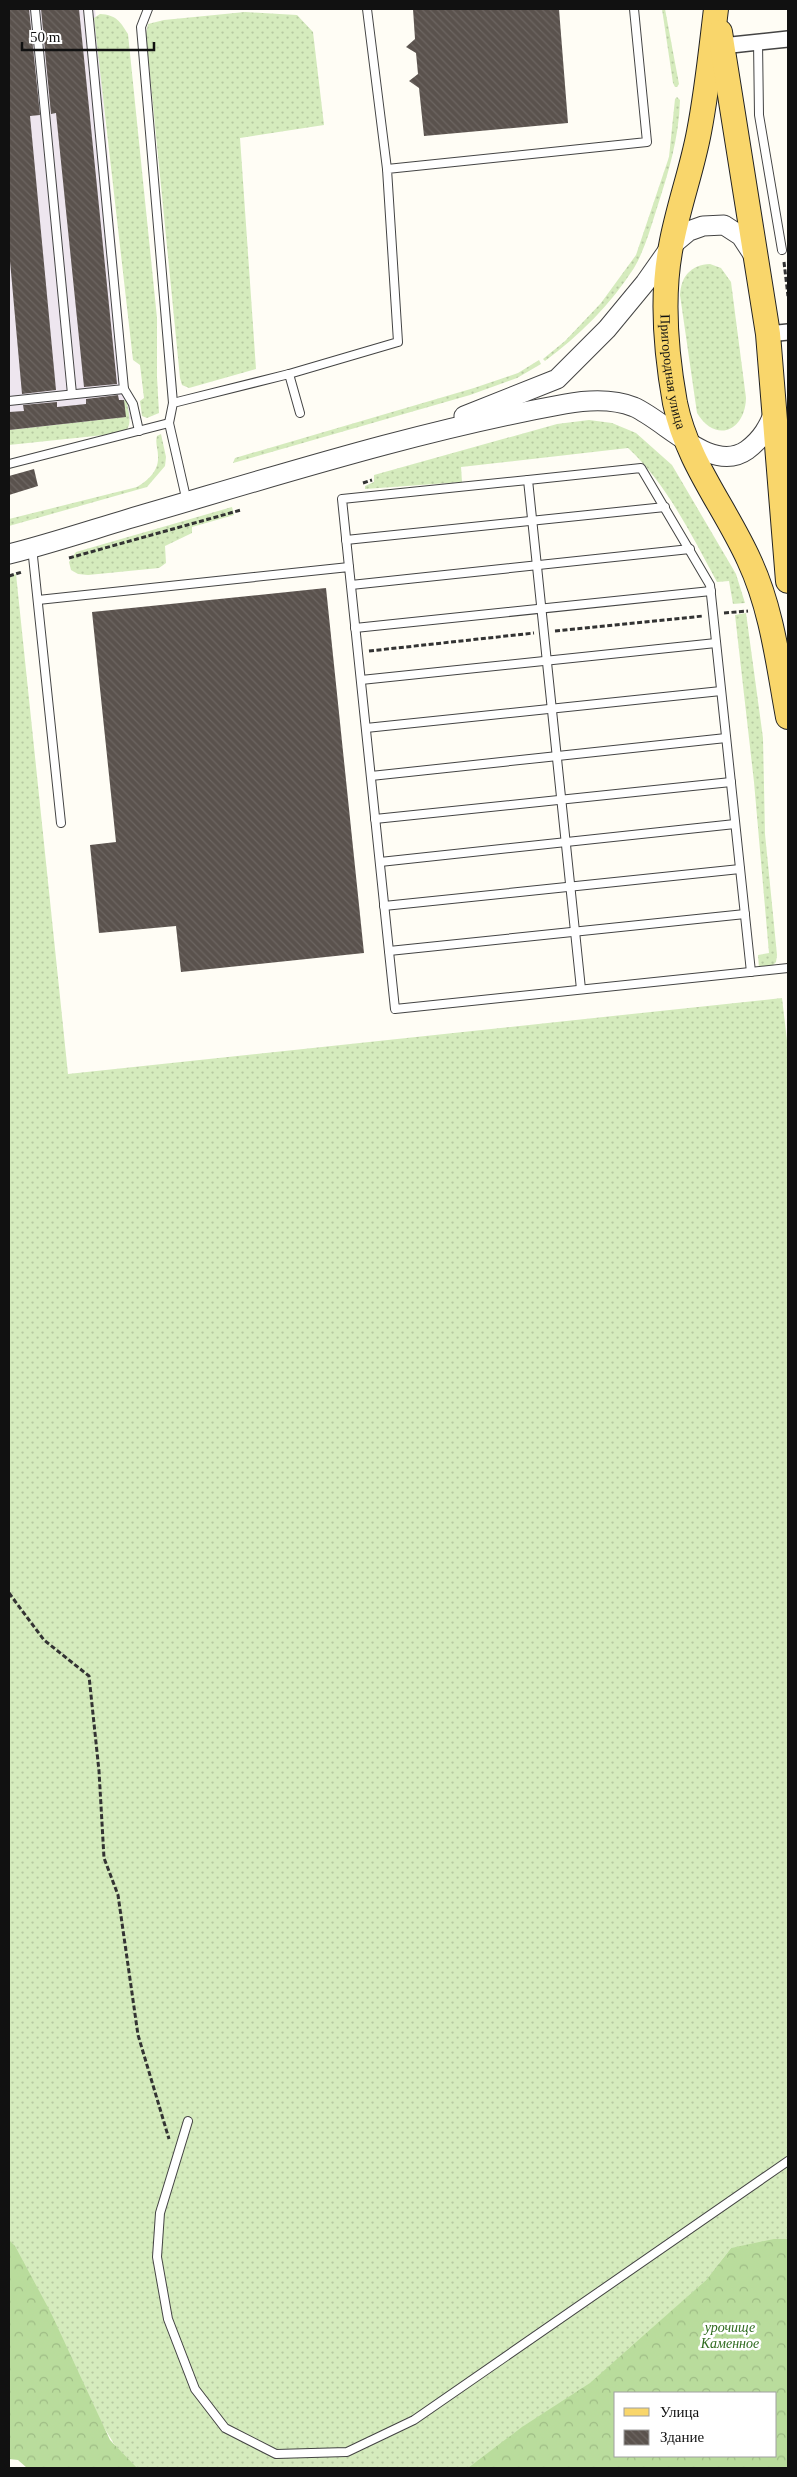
<svg xmlns="http://www.w3.org/2000/svg" width="797" height="2477" font-family="Georgia,serif">
  <style>
    .industrial { fill: #eee6ef }
    .grass { fill: url(#grass-dots) }
    .forest { fill: url(#forest-crowns); fill-rule: evenodd }
    .building { fill: url(#building-back-hatch) }
    .lines { fill: none; stroke-linecap: round; stroke-linejoin: round }
    .service-casing { stroke: #444; stroke-width: 10 }
    .minor-casing { stroke: #444; stroke-width: 18 }
    .tertiary-casing { stroke: #444; stroke-width: 21 }
    .primary-casing { stroke: #222; stroke-width: 26 }
    .path { stroke: #333; stroke-width: 3; stroke-dasharray: 5 2.5; stroke-linecap: butt }
    .service { stroke: #fff; stroke-width: 8 }
    .minor { stroke: #fff; stroke-width: 15 }
    .tertiary { stroke: #fff; stroke-width: 19 }
    .primary { stroke: #f9d66b; stroke-width: 24 }
    .labels { text-anchor: middle; dominant-baseline: central; stroke-width: 5; stroke-linejoin: round; paint-order: stroke }
    .street-label { font-size: 14px; fill: #111; stroke: #fff }
    .park-label { font-size: 14px; font-style: italic; fill: #2f6b1f; stroke: #fff }
  </style>
  <defs>
    <pattern id="grass-dots" width="8" height="8" patternUnits="userSpaceOnUse" patternTransform="scale(1.25)"><rect width="8" height="8" fill="#d5ebbd"/><path d="M2 2h.1M6 6h.1" fill="none" stroke="#b6c8a1" stroke-width="1.8" stroke-linecap="round"/></pattern>
    <pattern id="forest-crowns" width="20" height="18" patternUnits="userSpaceOnUse" patternTransform="scale(1.25)"><rect width="20" height="18" fill="#b9dc9c"/><path d="M2 6a3 3 0 1 1 6 0M12 15a3 3 0 1 1 6 0" fill="none" stroke="#9ebc85"/></pattern>
    <pattern id="building-back-hatch" width="6" height="6" patternUnits="userSpaceOnUse" patternTransform="scale(1.25)"><rect width="6" height="6" fill="#5a524d"/><path d="M-1 5l2 2M0 0l6 6M5-1l2 2" fill="none" stroke="#6d6662"/></pattern>
  </defs>
  <rect width="100%" height="100%" fill="#fffdf5"/>
  <!-- industrial -->
  <path class="industrial" d="M9,9H95L131,419L9,432Z"/>
  <!-- grass -->
  <g class="grass">
    <path d="M662,9H665L679,84L677,87H675L673,83Z"/>
    <path d="M245,12L297,15L313,32L324,125L240,138L256,369L189,388L182,385L180,378L146,34L148,24L164,20Z"/>
    <path d="M100,14C116,15 120,21 128,34L157,318V377L159,413L147,418L142,416L140,401L144,398L140,365L133,360L94,18Z"/>
    <path d="M677,97L680,100C679,139 668,174 656,211C650,230 644,251 634,268C611,304 579,336 545,361L543,359L565,341L601,303L636,255L669,157L675,99Z"/>
    <path d="M710,264L721,268L731,282L746,398C745,431 716,444 697,413L680,295C681,276 691,265 710,264Z"/>
    <path d="M539,360L541,364L517,378L470,395L233,463L235,458L474,388L518,373Z"/>
    <path d="M124,400L127,401C128,413 134,426 123,433L9,445V430L125,417Z"/>
    <path d="M589,420L612,423L636,433L672,465L736,574L745,603L733,604L729,581L717,582C692,536 667,484 628,448L461,467L462,482L365,489V486L374,482V475L557,424Z"/>
    <path d="M161,434L166,457L165,466L147,487L9,526V519L137,487C148,480 159,471 158,456C158,449 155,443 157,436Z"/>
    <path d="M232,507L234,515L192,527V533L165,546L166,563L159,568L88,575L78,574L71,570L69,562L76,552Z"/>
    <path d="M16,574L68,1074L782,998L788,1049V2244L731,2248L706,2280L577,2397L476,2468H129L9,2274V576Z"/>
    <path d="M746,613L763,738L765,834L777,955L776,962L771,967L759,968L758,955L769,953L754,782L735,615Z"/>
  </g>
  <!-- forest -->
  <g class="forest">
    <path d="M774,2239H788V2468H468L522,2427L590,2383L706,2280L731,2248ZM616,2393H776V2456H616Z"/>
    <path d="M9,2240L15,2246L51,2313L110,2440L137,2468H27L18,2460L9,2459Z"/>
  </g>
  <!-- building -->
  <g class="building">
    <path d="M9,9H29L40,115L30,116L56,390L22,394L9,250Z"/>
    <path d="M41,9H79L117,384L84,387L56,113L51,114Z"/>
    <path d="M413,9H559L568,123L424,136L419,88L409,81L418,74L416,53L406,47L415,39Z"/>
    <path d="M118,395L119,400H124L126,417L9,430V412L24,411L23,405L57,402V407L86,404V399Z"/>
    <path d="M34,469L38,486L9,495V476Z"/>
    <path d="M326,588L364,953L181,972L176,926L99,933L90,845L116,842L92,612Z"/>
  </g>
  <g class="lines">
    <!-- service casing -->
    <g class="service-casing">
      <g id="service">
        <path d="M35,9L72,394"/>
        <path d="M148,9L141,27L173,403"/>
        <path d="M367,9L387,169"/>
        <path d="M758,42L759,115L782,250"/>
        <path d="M289,374L398,342L387,169L647,142L634,9"/>
        <path d="M124,389L133,404L139,431"/>
        <path d="M9,401L124,389L88,9"/>
        <path d="M9,464L169,423"/>
        <path d="M187,502L169,423L173,403L289,374L300,413"/>
        <path d="M346,540L665,507"/>
        <path d="M32,547L61,823"/>
        <path d="M349,567L342,499L528,480"/>
        <path d="M351,585L690,549"/>
        <path d="M38,600L349,567L395,1009L788,968"/>
        <path d="M355,628L711,591"/>
        <path d="M361,680L716,643"/>
        <path d="M366,728L721,691"/>
        <path d="M371,776L726,738"/>
        <path d="M375,819L731,782"/>
        <path d="M380,862L735,824"/>
        <path d="M384,906L740,869"/>
        <path d="M389,951L745,914"/>
        <path d="M581,989L528,480L641,468L710,585L751,972"/>
        <path d="M188,2121L160,2213L157,2257L168,2319L195,2389L225,2428L276,2454L347,2452L414,2420L788,2161"/>
      </g>
    </g>
    <!-- minor casing -->
    <g class="minor-casing">
      <g id="minor">
        <path d="M722,46L788,39"/>
        <path d="M768,334L788,332"/>
      </g>
    </g>
    <!-- tertiary casing -->
    <g class="tertiary-casing">
      <g id="tertiary">
        <path d="M464,416L557,379L607,329L645,283L671,246L689,231L703,226L724,225L741,236L754,256"/>
        <path d="M9,554C49,544 88,531 128,519C273,477 416,431 565,404C587,400 614,399 634,407C666,421 712,475 747,450C762,439 769,426 775,410"/>
      </g>
    </g>
    <!-- primary casing -->
    <g class="primary-casing">
      <g id="primary">
        <path id="s1" d="M716,9C711,50 707,91 699,132C692,170 678,207 671,246C661,296 666,353 675,403C687,462 725,507 749,560C772,609 778,663 788,717"/>
        <path d="M720,32L768,334L788,581"/>
      </g>
    </g>
    <!-- path -->
    <g class="path">
      <path d="M784,262L788,296"/>
      <path d="M363,483L372,480"/>
      <path d="M69,558L241,510"/>
      <path d="M9,576L22,572"/>
      <path d="M724,613L748,611"/>
      <path d="M555,631L703,616"/>
      <path d="M369,651L534,633"/>
      <path d="M9,1593L44,1640L89,1676L99,1771L104,1858L118,1895L138,2035L169,2139"/>
    </g>
    <!-- service -->
    <use href="#service" class="service"/>
    <!-- minor -->
    <use href="#minor" class="minor"/>
    <!-- tertiary -->
    <use href="#tertiary" class="tertiary"/>
    <!-- primary -->
    <use href="#primary" class="primary"/>
  </g>
  <g class="labels">
    <!-- street labels -->
    <g class="street-label">
      <text stroke="none"><textPath href="#s1" startOffset="368">Пригородная улица</textPath></text>
    </g>
    <!-- park labels -->
    <g class="park-label">
      <text x="730" y="2327">урочище<tspan x="730" dy="16">Каменное</tspan></text>
    </g>
  </g>
  <!-- border -->
  <rect width="797" height="2477" fill="none" stroke="#111111" stroke-width="20"/>
  <!-- legend -->
  <rect x="614" y="2392" width="162" height="65" fill="#ffffff" stroke="#a0a0a0"/>
  <rect x="624" y="2408" width="25" height="8" fill="#f9d66b" stroke="#a0a0a0"/>
  <text x="660" y="2417" font-size="15" fill="#111111">Улица</text>
  <rect x="624" y="2430" width="25" height="15" fill="url(#building-back-hatch)" stroke="#a0a0a0"/>
  <text x="660" y="2442" font-size="15" fill="#111111">Здание</text>
  <!-- scale -->
  <path d="M22 42v8h132v-8" fill="none" stroke="#111111" stroke-width="2.5"/>
  <text x="30" y="42" font-size="15" fill="#111111" stroke="#ffffff" stroke-width="4" paint-order="stroke">50 m</text>
</svg>
